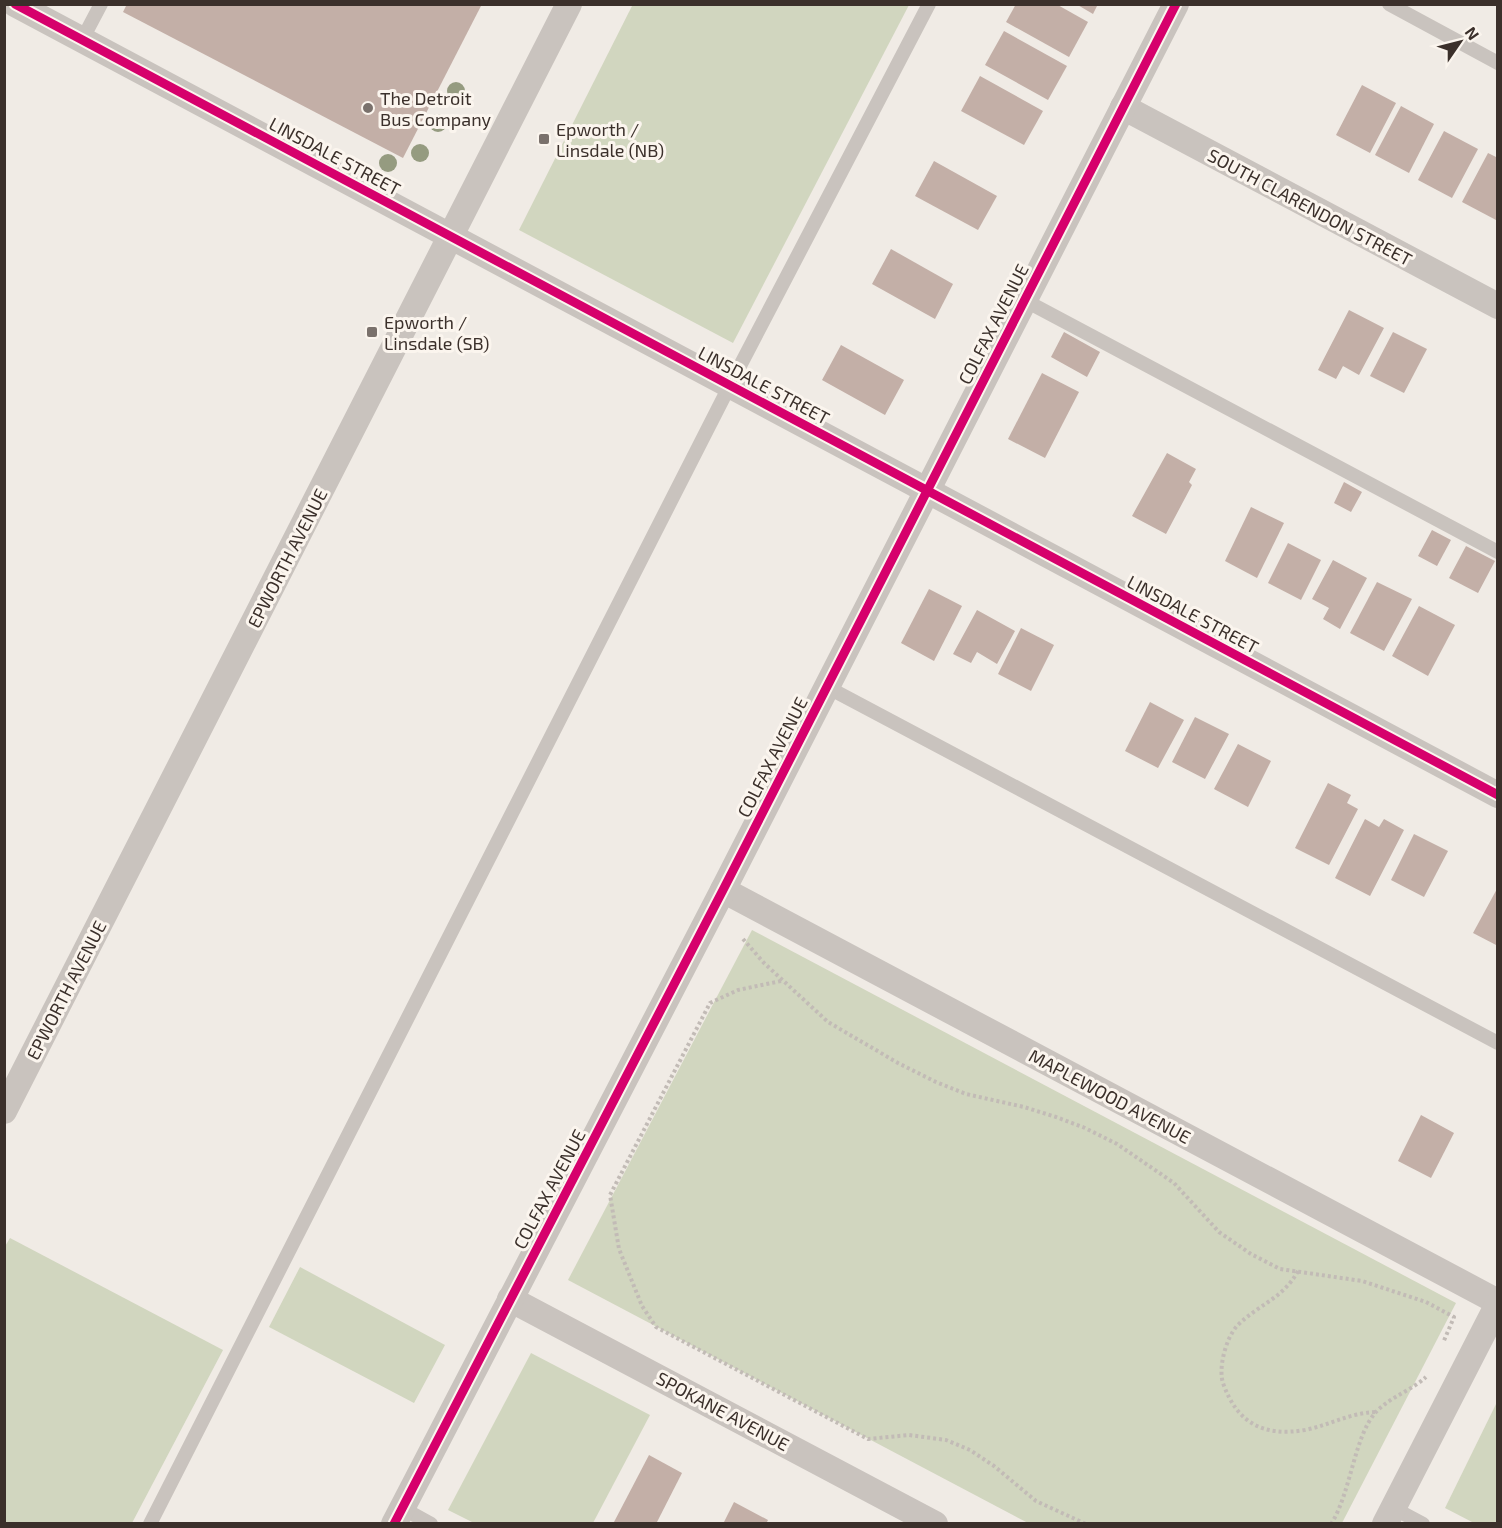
<svg xmlns="http://www.w3.org/2000/svg" width="1502" height="1528" font-family="'Exo 2',sans-serif">
  <style>
    .green { fill: #d1d6bf }
    .building { fill: #c3afa7 }
    .lines { fill: none; stroke-linecap: round; stroke-linejoin: round }
    .path { stroke: #c2bbb6; stroke-width: 4; stroke-dasharray: 3 3; stroke-linecap: butt }
    .service { stroke: #c9c3be; stroke-width: 14 }
    .minor { stroke: #c9c3be; stroke-width: 26 }
    .cycleway-casing { stroke: #fbf5ee; stroke-width: 13 }
    .cycleway { stroke: #d6006c; stroke-width: 9 }
    .tree { fill: #959b80 }
    .poi-dot { fill: #7a716c; stroke: #fbf5ee; stroke-width: 2 }
    .labels { text-anchor: middle; dominant-baseline: central; stroke-width: 6; stroke-linejoin: round; paint-order: stroke }
    .poi-label { font-size: 18px; fill: #3b302b; stroke: #fbf5ee; text-anchor: start }
    .street-label { font-size: 18px; fill: #3b302b; stroke: #fbf5ee }
  </style>
  <rect width="100%" height="100%" fill="#f0ebe5"/>
  <!-- green -->
  <g class="green">
    <path d="M633,4L909,5L733,343L519,230Z"/>
    <path d="M752,930L1456,1303L1342,1523H1028L568,1280Z"/>
    <path d="M10,1238L223,1350L132,1523H5L4,1248Z"/>
    <path d="M300,1267L445,1345L414,1403L269,1327Z"/>
    <path d="M531,1353L650,1415L593,1523H474L448,1510Z"/>
    <path d="M1497,1402V1523H1474L1445,1508Z"/>
  </g>
  <!-- building -->
  <g class="building">
    <path d="M127,4H482L403,158L123,12Z"/>
    <path d="M1016,4H1056L1088,22L1069,57L1006,22Z"/>
    <path d="M1076,4H1098L1093,14Z"/>
    <path d="M1004,31L1067,66L1048,100L985,65Z"/>
    <path d="M980,76L1043,111L1024,145L961,111Z"/>
    <path d="M1362,85L1396,103L1370,153L1336,135Z"/>
    <path d="M1401,106L1434,124L1409,173L1375,155Z"/>
    <path d="M1444,131L1478,149L1452,198L1418,180Z"/>
    <path d="M1488,153L1498,158V217L1496,220L1462,202Z"/>
    <path d="M934,161L997,196L978,230L915,196Z"/>
    <path d="M891,249L953,284L935,319L872,284Z"/>
    <path d="M1349,310L1384,328L1359,375L1343,366L1336,379L1318,370Z"/>
    <path d="M1064,332L1100,352L1087,377L1051,357Z"/>
    <path d="M1393,332L1427,349L1404,393L1370,376Z"/>
    <path d="M841,345L904,380L885,415L822,380Z"/>
    <path d="M1042,373L1079,392L1045,458L1008,439Z"/>
    <path d="M1167,453L1196,469L1189,482L1192,485L1166,534L1132,516Z"/>
    <path d="M1344,482L1362,492L1351,512L1334,503Z"/>
    <path d="M1251,507L1284,523L1257,578L1225,561Z"/>
    <path d="M1432,530L1451,540L1437,566L1418,556Z"/>
    <path d="M1288,543L1321,560L1301,600L1268,583Z"/>
    <path d="M1466,546L1495,561L1478,593L1449,578Z"/>
    <path d="M1333,560L1367,578L1340,629L1323,619L1329,608L1312,599Z"/>
    <path d="M1377,582L1412,599L1384,651L1350,633Z"/>
    <path d="M929,589L962,606L934,661L901,643Z"/>
    <path d="M1419,606L1455,625L1428,676L1392,656Z"/>
    <path d="M977,610L1015,631L997,664L977,652L971,663L953,654Z"/>
    <path d="M1021,628L1054,645L1031,691L998,674Z"/>
    <path d="M1150,702L1184,720L1158,768L1125,751Z"/>
    <path d="M1195,717L1229,734L1205,779L1172,762Z"/>
    <path d="M1238,744L1271,761L1248,807L1214,789Z"/>
    <path d="M1328,783L1351,795L1347,803L1358,809L1329,865L1295,848Z"/>
    <path d="M1365,819L1379,827L1384,819L1404,830L1370,896L1335,878Z"/>
    <path d="M1414,834L1448,851L1424,897L1391,880Z"/>
    <path d="M1498,887V946L1473,933Z"/>
    <path d="M1421,1115L1454,1133L1431,1178L1398,1161Z"/>
    <path d="M649,1455L682,1473L656,1524H617L614,1522Z"/>
    <path d="M734,1502L768,1520L766,1524H723Z"/>
  </g>
  <g class="lines">
    <!-- path -->
    <g class="path">
      <path d="M743,939L764,963L828,1022L898,1063L936,1082L966,1094L1024,1107L1056,1117L1085,1128L1117,1144L1174,1183L1219,1232L1251,1254L1280,1269L1362,1281L1426,1302L1454,1317L1443,1343"/>
      <path d="M781,981L738,990L710,1003L610,1195L619,1249L642,1306L656,1327L868,1439L909,1435L946,1440L970,1450L994,1466L1036,1501L1086,1524"/>
      <path d="M1298,1271C1283,1299 1257,1305 1237,1326C1226,1338 1218,1368 1223,1383C1237,1423 1263,1437 1305,1430C1330,1425 1349,1413 1376,1412"/>
      <path d="M1331,1524C1351,1493 1354,1436 1376,1412C1390,1397 1412,1390 1426,1377"/>
    </g>
    <!-- service -->
    <g class="service">
      <path d="M1389,4L1498,63"/>
      <path d="M82,40L101,4"/>
      <path d="M1024,300L1498,552"/>
      <path d="M827,687L1498,1043"/>
      <path d="M402,1508L431,1524"/>
      <path d="M1393,1508L1423,1524"/>
      <path d="M150,1524L730,385L929,4"/>
    </g>
    <!-- minor -->
    <g class="minor">
      <path d="M15,4L1498,795"/>
      <path d="M1123,107L1498,306"/>
      <path d="M723,890L1498,1302"/>
      <path d="M4,1111L569,4"/>
      <path d="M510,1299L935,1524"/>
      <path d="M394,1524L723,890L1176,4"/>
      <path d="M1385,1524L1498,1304"/>
    </g>
    <!-- cycleway casing -->
    <g class="cycleway-casing">
      <g id="cycleway">
        <path d="M15,4L1498,795"/>
        <path d="M394,1524L723,890L1176,4"/>
      </g>
    </g>
    <!-- cycleway -->
    <use href="#cycleway" class="cycleway"/>
  </g>
  <!-- trees -->
  <g class="tree">
    <circle cx="456" cy="91" r="9"/>
    <circle cx="438" cy="123" r="9"/>
    <circle cx="420" cy="153" r="9"/>
    <circle cx="388" cy="163" r="9"/>
  </g>
  <!-- markers -->
  <g class="poi-dot">
    <circle cx="368" cy="108" r="6"/>
    <rect x="538" y="133" width="12" height="12" rx="3"/>
    <rect x="366" y="326" width="12" height="12" rx="3"/>
  </g>
  <g class="labels">
    <!-- poi labels -->
    <g class="poi-label">
      <text x="380" y="98">The Detroit<tspan x="380" dy="21">Bus Company</tspan></text>
      <text x="556" y="129">Epworth /<tspan x="556" dy="21">Linsdale (NB)</tspan></text>
      <text x="384" y="322">Epworth /<tspan x="384" dy="21">Linsdale (SB)</tspan></text>
    </g>
    <!-- street labels -->
    <g class="street-label">
      <text transform="translate(335 156) rotate(28)">LINSDALE STREET</text>
      <text transform="translate(1310 207) rotate(28)">SOUTH CLARENDON STREET</text>
      <text transform="translate(993 324) rotate(-63)">COLFAX AVENUE</text>
      <text transform="translate(764 385) rotate(28)">LINSDALE STREET</text>
      <text transform="translate(287 558) rotate(-63)">EPWORTH AVENUE</text>
      <text transform="translate(1193 614) rotate(28)">LINSDALE STREET</text>
      <text transform="translate(772 757) rotate(-63)">COLFAX AVENUE</text>
      <text transform="translate(66 990) rotate(-63)">EPWORTH AVENUE</text>
      <text transform="translate(1110 1096) rotate(28)">MAPLEWOOD AVENUE</text>
      <text transform="translate(549 1189) rotate(-62)">COLFAX AVENUE</text>
      <text transform="translate(723 1411) rotate(28)">SPOKANE AVENUE</text>
    </g>
  </g>
  <!-- border -->
  <rect width="1502" height="1528" fill="none" stroke="#3b302b" stroke-width="12"/>
  <!-- north arrow -->
  <g transform="translate(1460 42) rotate(55)" stroke="#fbf5ee" stroke-width="4.5" paint-order="stroke">
  <path d="M0-4.5L10 22L0 15L-10 22Z" fill="#3b302b"/>
  <text y="-9" font-size="16" font-weight="bold" text-anchor="middle" fill="#3b302b">N</text>
  </g>
</svg>
